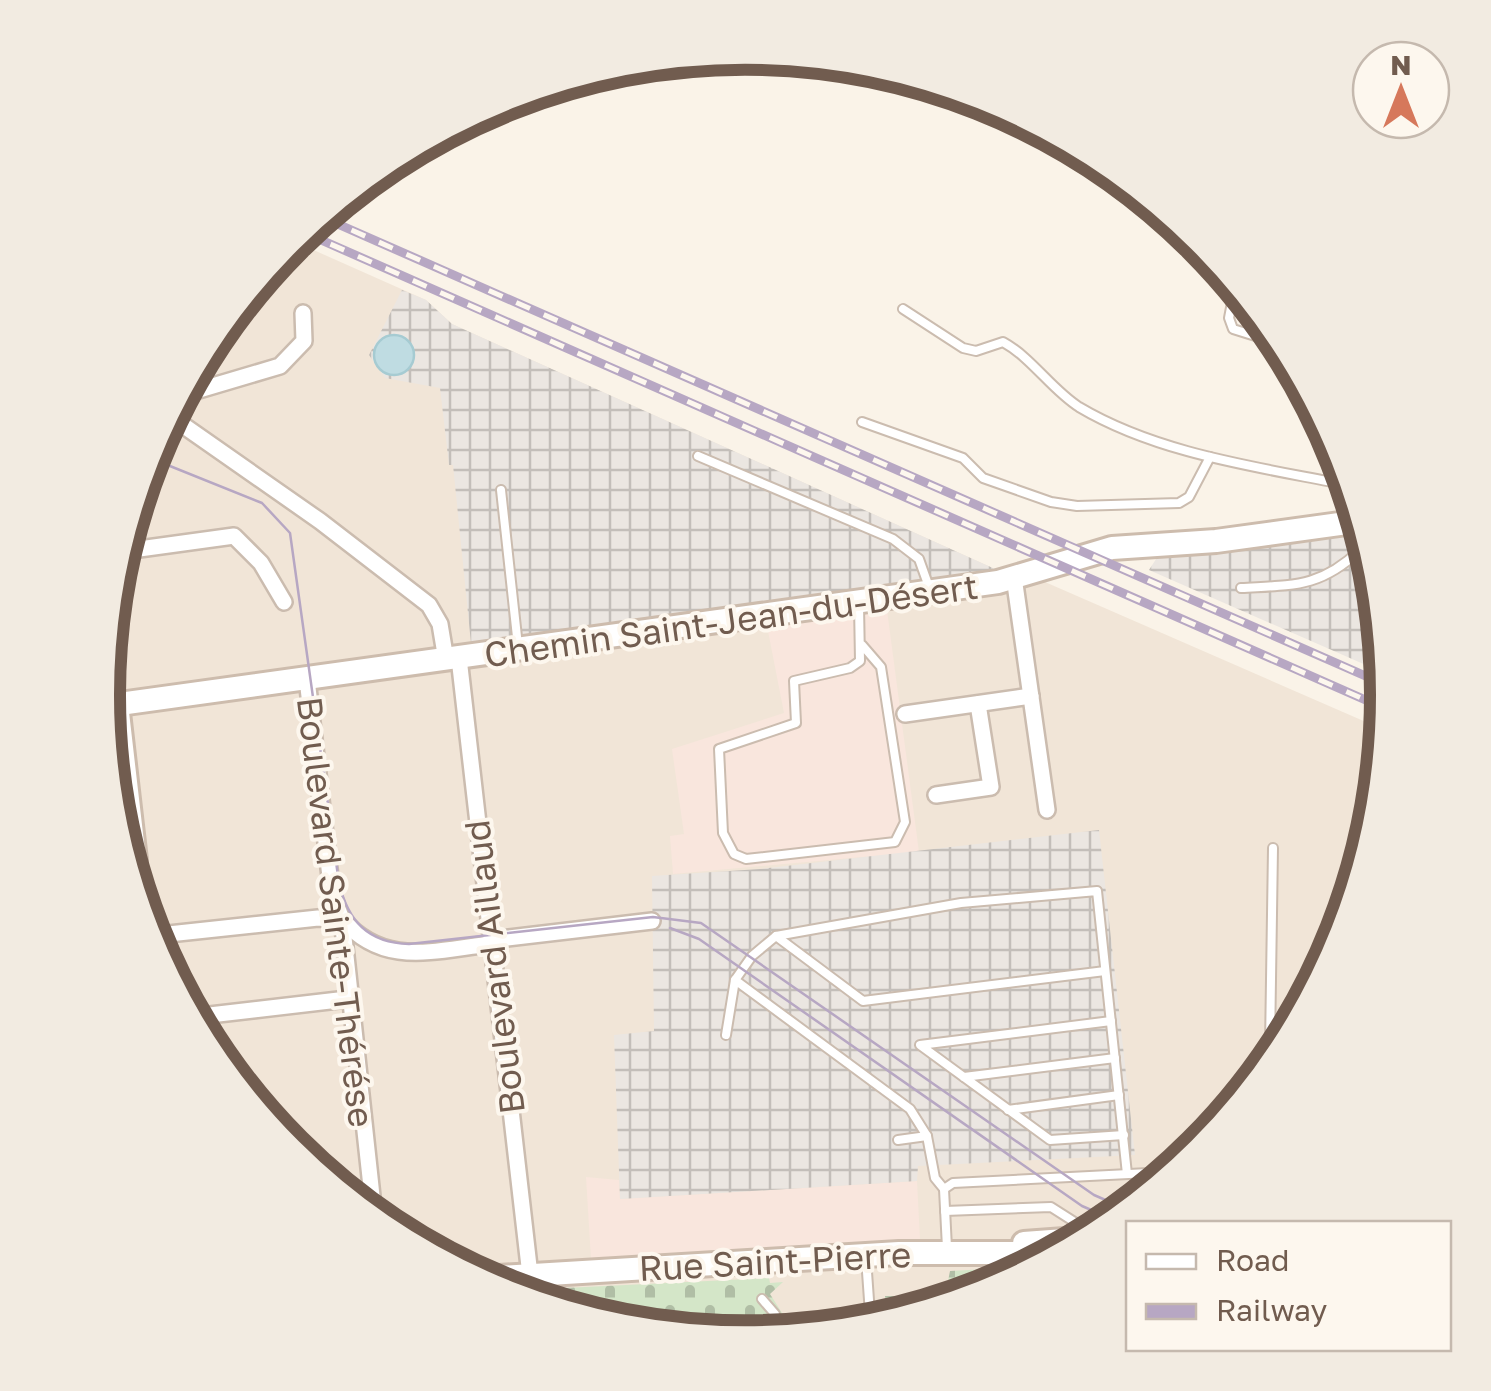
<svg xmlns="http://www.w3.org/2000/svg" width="1491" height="1391" font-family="'Golos Text',sans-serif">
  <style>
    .residential { fill: #f1e5d7 }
    .commercial { fill: #f9e6dd }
    .industrial { fill: url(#industrial-grid) }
    .cemetery { fill: url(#cemetery-stones) }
    .water { fill: #bfdce2; stroke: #a6cbd2; stroke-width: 2.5 }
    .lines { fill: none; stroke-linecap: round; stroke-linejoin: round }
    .lane-casing { stroke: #cbbcaf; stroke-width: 12 }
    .street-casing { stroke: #cbbcaf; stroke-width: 20 }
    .secondary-casing { stroke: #cdbcad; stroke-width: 28 }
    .lane { stroke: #fff; stroke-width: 8 }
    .street { stroke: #fff; stroke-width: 15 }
    .secondary { stroke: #fff; stroke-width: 22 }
    .tram { stroke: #b7a7c3; stroke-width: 2.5 }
    .rail-casing { stroke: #b7a7c3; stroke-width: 9 }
    .rail { stroke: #fdf7ee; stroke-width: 5; stroke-dasharray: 15; stroke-linecap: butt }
    .labels { text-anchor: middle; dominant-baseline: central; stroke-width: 8; stroke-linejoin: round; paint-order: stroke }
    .street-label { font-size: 35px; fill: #715c4f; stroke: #fdf7ee }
    .rim { fill: none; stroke: #715c4f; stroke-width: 12 }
  </style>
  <defs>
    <pattern id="industrial-grid" width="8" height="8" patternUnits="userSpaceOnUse" patternTransform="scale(2.5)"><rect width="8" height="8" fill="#ebe6e1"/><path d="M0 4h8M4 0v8" fill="none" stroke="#c3beb9"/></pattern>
    <pattern id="cemetery-stones" width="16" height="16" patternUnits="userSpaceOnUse" patternTransform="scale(2.5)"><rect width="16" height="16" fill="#d4e6c8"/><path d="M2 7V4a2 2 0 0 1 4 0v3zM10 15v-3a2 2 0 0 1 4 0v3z" fill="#b0bea5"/></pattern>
  </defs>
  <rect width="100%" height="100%" fill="#faf3e8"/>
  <!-- residential -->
  <path class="residential" d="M291,240L426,300L452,324L995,569L1045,582L1382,729L1339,942L1200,1151L991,1290L745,1338L499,1289L290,1150L151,941L103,695L152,449Z"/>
  <!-- commercial -->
  <g class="commercial">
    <path d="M887,610L919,852L673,874L670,836L684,834L672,749L784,713L767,626Z"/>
    <path d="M586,1177L619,1180L620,1199L917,1181L920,1239L591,1259Z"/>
  </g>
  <!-- industrial -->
  <g class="industrial">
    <path d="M402,290L426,300L452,324L995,569L471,643L453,465H449L440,388L385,378L369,355Z"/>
    <path d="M1342,532L1357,538L1384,673L1149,570L1158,556Z"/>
    <path d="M1099,830L1135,1155L918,1166L917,1181L620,1199L614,1035L654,1031L652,876L760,869Z"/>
  </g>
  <!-- cemetery -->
  <g class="cemetery">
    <path d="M1024,1267L991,1290L886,1311L885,1296H937L947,1286L950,1271Z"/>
    <path d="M769,1278L770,1283L783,1282L770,1294L784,1316L809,1326L745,1338L505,1291Z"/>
  </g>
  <!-- water -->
  <circle class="water" cx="394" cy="355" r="20"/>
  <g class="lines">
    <!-- lane casing -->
    <g class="lane-casing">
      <g id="lane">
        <path d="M1234,292L1229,318L1233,329L1265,339"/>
        <path d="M903,309L963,348L976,351L1003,342C1032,358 1051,389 1079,407C1158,454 1258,467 1347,485"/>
        <path d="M862,422L963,458L983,478L1051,502L1077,506L1179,503L1189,497L1210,457"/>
        <path d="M698,456L893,539L919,559L929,587"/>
        <path d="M501,490L518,646"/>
        <path d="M1241,588C1293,585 1320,588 1360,550"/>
        <path d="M859,605L860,661L850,668L794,681L796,723L719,749L723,833L734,854L746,859L895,842L905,822L881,667L862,645"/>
        <path d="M776,936L863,1001L1105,971"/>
        <path d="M1111,1021L920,1045L1050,1140L1124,1135"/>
        <path d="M726,1035L735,980"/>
        <path d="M1270,1045L1273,848"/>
        <path d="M964,1077L1115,1058"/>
        <path d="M1008,1110L1119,1095"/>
        <path d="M898,1140L927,1136"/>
        <path d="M944,1189L935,1178L927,1136L910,1109L735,980L752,956L776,936L961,903L1097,891L1127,1174"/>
        <path d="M945,1211L1051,1207L1084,1228"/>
        <path d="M947,1248L944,1189L953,1183L1168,1172"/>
        <path d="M866,1258L870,1314"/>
        <path d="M762,1299L775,1314L776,1332"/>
        <path d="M648,1313V1319"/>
      </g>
    </g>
    <!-- street casing -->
    <g class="street-casing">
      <g id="street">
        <path d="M189,393L280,366L304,341L303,313"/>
        <path d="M176,413L177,421L320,521L429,605L440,624L446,660"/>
        <path d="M132,550L234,536L261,563L284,602"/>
        <path d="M1014,577L1047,810"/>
        <path d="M111,651L117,704"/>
        <path d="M459,658L530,1275"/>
        <path d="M307,679L332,894L342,919L373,1205"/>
        <path d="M905,714L1031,696"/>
        <path d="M936,795L991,787L978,704"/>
        <path d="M342,919C384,968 434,950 491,944"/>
        <path d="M150,936L318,918L342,919"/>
        <path d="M491,940L652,921"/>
        <path d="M201,1016L347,999"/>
      </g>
    </g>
    <!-- secondary casing -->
    <g class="secondary-casing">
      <g id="secondary">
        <path d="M117,704L135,860"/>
        <path d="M105,706L998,582L1112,548L1216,541L1354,522"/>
        <path d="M1024,1243L1065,1240"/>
        <path d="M482,1278L899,1253H1045"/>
      </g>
    </g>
    <!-- lane -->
    <use href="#lane" class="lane"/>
    <!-- street -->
    <use href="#street" class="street"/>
    <!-- secondary -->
    <use href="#secondary" class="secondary"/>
    <!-- tram -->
    <g class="tram">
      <path d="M150,458L262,503L290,533L339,883C348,921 368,943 409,944L653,917L701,923L1094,1195L1117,1205"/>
      <path d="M670,928L699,939L1082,1206L1103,1215"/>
    </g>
    <!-- rail casing -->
    <g class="rail-casing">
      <g id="rail">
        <path d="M324,218L1386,685"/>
        <path d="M303,232L1386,709"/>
      </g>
    </g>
    <!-- rail -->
    <use href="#rail" class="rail"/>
  </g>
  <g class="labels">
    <!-- street labels -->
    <g class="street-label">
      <text transform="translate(731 620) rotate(-8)">Chemin Saint-Jean-du-Désert</text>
      <text transform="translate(336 912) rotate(83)">Boulevard Sainte-Thérése</text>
      <text transform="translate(494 967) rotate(-97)">Boulevard Aillaud</text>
      <text transform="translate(775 1261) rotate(-3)">Rue Saint-Pierre</text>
    </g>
  </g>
  <!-- crop -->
  <path d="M0 0H1491V1391H0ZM120 695a625 625 0 1 1 1250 0a625 625 0 1 1-1250 0Z" fill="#f2ebe1" fill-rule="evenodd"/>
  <path class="rim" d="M120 695a625 625 0 1 1 1250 0a625 625 0 1 1-1250 0Z"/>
  <!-- legend -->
  <rect x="1126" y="1221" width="325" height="130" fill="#fdf7ee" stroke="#c5b9ae" stroke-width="2.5"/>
  <rect x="1146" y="1254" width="50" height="15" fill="#ffffff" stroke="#c5b9ae" stroke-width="2.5"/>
  <text x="1216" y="1271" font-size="30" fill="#715c4f">Road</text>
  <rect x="1146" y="1304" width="50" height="15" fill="#b7a7c3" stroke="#c5b9ae" stroke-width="2.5"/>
  <text x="1216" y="1321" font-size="30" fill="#715c4f">Railway</text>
  <!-- north arrow -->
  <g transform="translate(1401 90)"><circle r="48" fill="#fdf7ee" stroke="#c5b9ae" stroke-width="2.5"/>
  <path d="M0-8L18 38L0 25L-18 38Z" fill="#d6785b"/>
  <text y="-15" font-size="28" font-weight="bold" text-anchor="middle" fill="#715c4f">N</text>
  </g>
</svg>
